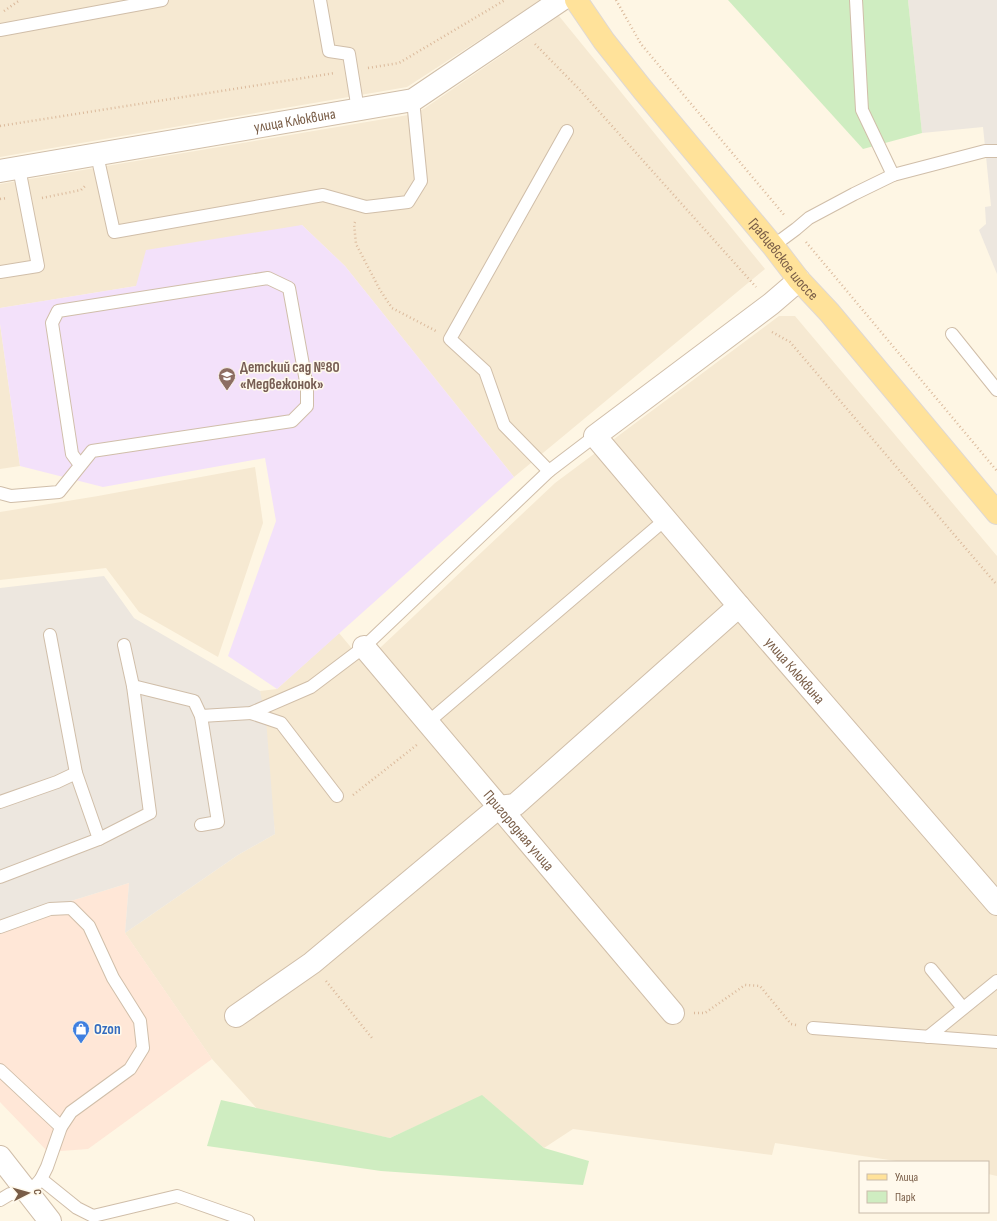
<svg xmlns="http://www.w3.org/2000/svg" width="997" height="1221" font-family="'Sofia Sans Condensed',sans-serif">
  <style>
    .residential { fill: #f6e9d2 }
    .commercial { fill: #ffe7d7 }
    .industrial { fill: #ede7df }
    .education { fill: #f3e1fa }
    .green { fill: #cfedc1 }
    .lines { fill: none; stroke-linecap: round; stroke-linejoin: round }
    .service-casing { stroke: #d0bea9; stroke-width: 14 }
    .minor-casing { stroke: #d0bea9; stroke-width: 24 }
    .tertiary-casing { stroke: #d0bea9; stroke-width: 24 }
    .primary-casing { stroke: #dfd8d3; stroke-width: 24 }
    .path { stroke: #dbba9c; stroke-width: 2.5; stroke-dasharray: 1 3; stroke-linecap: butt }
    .service { stroke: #fff; stroke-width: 12 }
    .minor { stroke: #fff; stroke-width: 22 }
    .tertiary { stroke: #fff; stroke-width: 22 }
    .primary { stroke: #ffe29a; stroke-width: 22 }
    .labels { text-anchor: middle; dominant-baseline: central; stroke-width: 3; stroke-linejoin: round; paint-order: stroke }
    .street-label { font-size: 15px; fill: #795d47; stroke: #fff9ec }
    .education-label { font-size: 15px; font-weight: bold; fill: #785e54; stroke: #fff9ec; text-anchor: start }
    .shop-label { font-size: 15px; font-weight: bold; fill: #366cbe; stroke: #fff9ec; text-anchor: start }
  </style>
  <rect width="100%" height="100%" fill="#fef6e4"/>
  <!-- residential -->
  <g class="residential">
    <path d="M0,0H541L407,87L0,157Z"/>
    <path d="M559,16L765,269L514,477L345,266L302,225L136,286L0,308V184L414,114L425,108Z"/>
    <path d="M779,316H795L997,556V1176L988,1174V1162H903L775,1143L772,1155L573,1129L544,1148L482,1096L390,1138L260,1112L212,1059L125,933L238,855L275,834L260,691L277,689L339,633L364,663L555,483Z"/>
    <path d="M0,324L20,466L0,469Z"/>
    <path d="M255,467L263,523L218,657L139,612L106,568L0,580V512L98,496Z"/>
  </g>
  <!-- commercial -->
  <path class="commercial" d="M129,883L125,933L212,1059L88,1149L48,1152L0,1102V923Z"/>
  <!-- industrial -->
  <g class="industrial">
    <path d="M908,0H997V274L979,230L986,224L985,207L991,206L983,127L922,133Z"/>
    <path d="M104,576L134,618L260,691L266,719L275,834L238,855L125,933L129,883L0,923V588Z"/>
  </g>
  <!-- education -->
  <path class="education" d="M302,225L345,266L514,477L277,689L228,656L276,521L265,458L103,487L20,466L0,324V308L136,286L146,250Z"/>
  <!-- green -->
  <g class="green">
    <path d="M728,0H908L922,133L863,149Z"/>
    <path d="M482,1095L544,1148L589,1161L583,1185L381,1171L207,1146L221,1100L390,1138Z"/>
  </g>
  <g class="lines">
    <!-- service casing -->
    <g class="service-casing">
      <g id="service">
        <path d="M320,0L329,51L349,54L358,110"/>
        <path d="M856,0L862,110L893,175"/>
        <path d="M0,30L162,0"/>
        <path d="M97,155L114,232L323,195L366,207L408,202L421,181L413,100"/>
        <path d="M773,246L796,229L809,218L854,194L893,175L985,151H997"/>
        <path d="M0,272L38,266L19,168"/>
        <path d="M952,334L997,390"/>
        <path d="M549,471L504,425L485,371L450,339L567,131"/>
        <path d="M0,493L11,496L59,492L92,451L292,421L307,406V387L289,288L268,278L58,311L52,323L72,454L80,465"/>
        <path d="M50,635L76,773"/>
        <path d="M133,686L194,701L201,716L218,822L201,825"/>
        <path d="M251,713L281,723L337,796"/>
        <path d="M201,716L251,713L311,687L364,647L549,471L595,436"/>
        <path d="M427,723L666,519"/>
        <path d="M0,802L57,782L76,773L99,839L0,877"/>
        <path d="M99,839L150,813L133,686L124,645"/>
        <path d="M0,927L50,909L71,908L89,926L113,978L140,1021L143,1048L130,1069L71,1112L61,1127L47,1167L41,1179"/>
        <path d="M931,969L963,1008"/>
        <path d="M813,1028L997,1042"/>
        <path d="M928,1037L997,981"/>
        <path d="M0,1070L61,1127"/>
        <path d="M0,1200L10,1194H28L41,1179L77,1208L93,1216L177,1196L248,1221"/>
      </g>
    </g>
    <!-- minor casing -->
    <g class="minor-casing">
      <g id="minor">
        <path id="s1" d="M0,171L413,100L561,0"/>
        <path id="s2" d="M799,280L771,304L595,436L739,606L997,904"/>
        <path id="s3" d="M364,647L673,1013"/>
        <path d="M236,1016L312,963L499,807L515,805L739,606"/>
      </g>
    </g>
    <!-- tertiary casing -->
    <g class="tertiary-casing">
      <path id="tertiary" d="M0,1157L50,1221"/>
    </g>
    <!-- primary casing -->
    <g class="primary-casing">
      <g id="primary">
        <path id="s4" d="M576,0L604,41L643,90L773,246L799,280L829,312L997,513"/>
      </g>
    </g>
    <!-- path -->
    <g class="path">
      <path d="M616,0L641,44L785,216"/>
      <path d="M4,11L20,0"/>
      <path d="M535,44L579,89L756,287"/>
      <path d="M368,68L399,63L505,0"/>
      <path d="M0,126L335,73"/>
      <path d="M42,198L81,190L86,185"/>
      <path d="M0,199L7,198"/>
      <path d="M355,222L354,224L356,244L380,290L392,308L436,331"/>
      <path d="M806,242L997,471"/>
      <path d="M772,332L790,342L997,585"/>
      <path d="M353,795L418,744"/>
      <path d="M326,981L372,1038"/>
      <path d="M694,1013H705L745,985L760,986L791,1024L796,1025"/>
    </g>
    <!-- service -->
    <use href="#service" class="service"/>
    <!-- minor -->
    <use href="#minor" class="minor"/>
    <!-- tertiary -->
    <use href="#tertiary" class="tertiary"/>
    <!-- primary -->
    <use href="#primary" class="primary"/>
  </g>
  <!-- icons -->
  <defs>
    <g id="school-pin" transform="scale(0.9)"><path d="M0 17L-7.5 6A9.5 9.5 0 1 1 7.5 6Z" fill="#8d6e63" stroke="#fff9ec"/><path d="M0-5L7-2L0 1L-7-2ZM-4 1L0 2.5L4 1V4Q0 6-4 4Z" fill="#fff"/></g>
    <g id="shop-pin" transform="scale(0.9)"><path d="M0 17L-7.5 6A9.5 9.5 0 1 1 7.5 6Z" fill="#3f7fe0" stroke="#fff9ec"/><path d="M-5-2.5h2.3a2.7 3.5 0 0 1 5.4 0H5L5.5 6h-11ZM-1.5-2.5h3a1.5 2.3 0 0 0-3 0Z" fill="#fff"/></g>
  </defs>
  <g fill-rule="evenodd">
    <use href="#school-pin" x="227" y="376"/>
    <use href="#shop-pin" x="81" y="1029"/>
  </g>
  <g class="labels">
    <!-- street labels -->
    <g class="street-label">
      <text stroke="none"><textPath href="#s1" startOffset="299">улица Клюквина</textPath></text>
      <text stroke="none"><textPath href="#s4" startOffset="332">Грабцевское шоссе</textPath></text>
      <text stroke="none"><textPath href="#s2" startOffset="565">улица Клюквина</textPath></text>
      <text stroke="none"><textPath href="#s3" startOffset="240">Пригородная улица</textPath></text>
    </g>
    <!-- education labels -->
    <g class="education-label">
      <text x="240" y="367">Детский сад №80<tspan x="240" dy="17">«Медвежонок»</tspan></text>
    </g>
    <!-- shop labels -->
    <g class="shop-label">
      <text x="94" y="1029">Ozon</text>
    </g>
  </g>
  <!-- legend -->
  <rect x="859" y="1161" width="130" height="52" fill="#fff9ec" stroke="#c9bbaa"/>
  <rect x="867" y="1174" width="20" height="6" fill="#ffe29a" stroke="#c9bbaa"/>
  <text x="895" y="1181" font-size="12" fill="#795d47">Улица</text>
  <rect x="867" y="1191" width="20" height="12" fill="#cfedc1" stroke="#c9bbaa"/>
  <text x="895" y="1201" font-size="12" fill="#795d47">Парк</text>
  <!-- north arrow -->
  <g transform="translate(28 1193) rotate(84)" stroke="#fff9ec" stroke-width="3" paint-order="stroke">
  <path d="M0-3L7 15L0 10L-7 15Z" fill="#795d47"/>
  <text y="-6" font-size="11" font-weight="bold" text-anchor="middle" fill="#795d47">С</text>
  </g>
</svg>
